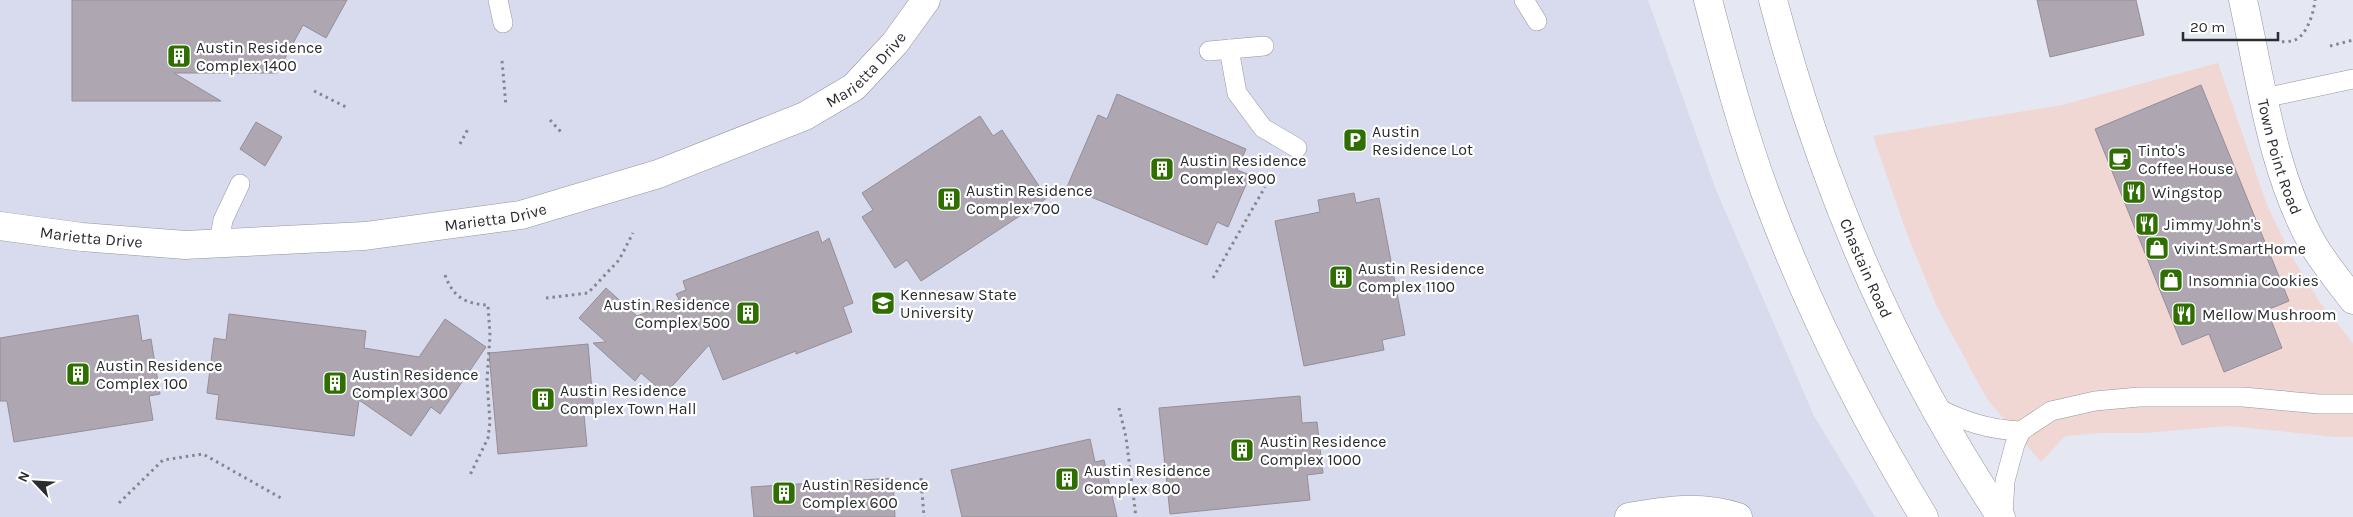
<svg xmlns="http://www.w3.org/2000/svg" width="2353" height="517" font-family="Karla,sans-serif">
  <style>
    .commercial { fill: #f1d7d3 }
    .built { fill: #d8daed }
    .building { fill: #aea7b2; stroke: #948e98 }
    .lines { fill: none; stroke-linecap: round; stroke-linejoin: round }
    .lane-casing { stroke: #9495a0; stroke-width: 20 }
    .street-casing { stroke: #9495a0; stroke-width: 29 }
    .primary-casing { stroke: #9495a0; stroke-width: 29 }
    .path { stroke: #84868e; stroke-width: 3; stroke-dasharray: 2.5 4; stroke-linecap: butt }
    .lane { stroke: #fff; stroke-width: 19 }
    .street { stroke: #fff; stroke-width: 28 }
    .primary { stroke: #fff; stroke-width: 28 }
    .labels { text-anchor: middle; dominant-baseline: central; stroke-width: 4.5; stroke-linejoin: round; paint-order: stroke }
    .poi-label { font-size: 16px; fill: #2b2c30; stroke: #fff; text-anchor: start }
    .street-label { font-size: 16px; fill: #2b2c30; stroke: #fff }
  </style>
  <rect width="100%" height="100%" fill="#e5e7f3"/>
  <!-- commercial -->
  <path class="commercial" d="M2218,63L2267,205L2291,255L2319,301L2353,343V437H2335L2230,426L2144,433H2101L2065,436L2041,462L1987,399L1937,307L1907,234L1873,136L2062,105Z"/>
  <!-- built -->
  <path class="built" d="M0,0H1648L1716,190L1814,416L1875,517H0Z"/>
  <!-- building -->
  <g class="building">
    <path d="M72,0H347L326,38L303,25L277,73H174L221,101H72Z"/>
    <path d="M2037,0H2136L2144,35L2050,57Z"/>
    <path d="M2201,85L2289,301L2267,310L2282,348L2224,372L2209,334L2182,345L2095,129Z"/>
    <path d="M1117,94L1246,149L1237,170L1250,175L1228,227L1217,222L1207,245L1067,187L1098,115L1107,119Z"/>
    <path d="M980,116L993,136L1002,130L1047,198L921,281L907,260L895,268L862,217L873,210L862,193Z"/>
    <path d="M256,122L282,137L265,166L240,149Z"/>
    <path d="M1354,193L1356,203L1379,198L1405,335L1382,340L1384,350L1304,366L1275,221L1320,212L1318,200Z"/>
    <path d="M818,231L822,243L829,238L853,303L843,307L852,332L796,354V351L723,380L709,345L665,394L641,373L635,381L593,343L606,342L579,318L606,288L637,316L679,299L676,294L686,290L683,281Z"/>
    <path d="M229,314L366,331L364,348L419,357L445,319L486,347L440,414L431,407L411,436L359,400L354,436L216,419L219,395L207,393L214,338L226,340Z"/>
    <path d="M138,315L142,341L151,339L160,394L149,396L153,420L14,442L7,401H0V338Z"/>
    <path d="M588,344L594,414L584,415L587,446L498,454L489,353Z"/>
    <path d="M1300,396L1302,423L1317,422L1323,473L1307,475L1310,500L1170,514L1159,408Z"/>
    <path d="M1090,439L1095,462L1104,460L1117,517H962L951,470Z"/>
    <path d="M893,478L895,517H754L751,487Z"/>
  </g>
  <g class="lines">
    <!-- lane casing -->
    <g class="lane-casing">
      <g id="lane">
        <path d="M498,0L503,23"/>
        <path d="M1524,0L1537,21"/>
        <path d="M1229,49L1237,93L1263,128L1297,148"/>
        <path d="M1209,51L1264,46"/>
        <path d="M2264,98L2353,79"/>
        <path d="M219,243L223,220L240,184"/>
        <path d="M1935,407C1963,421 1989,430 2021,431"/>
        <path d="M2003,517L2005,481L2015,444L2021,431L2051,411L2095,401L2139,397H2243L2319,404H2353"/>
      </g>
    </g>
    <!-- street casing -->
    <g class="street-casing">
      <g id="street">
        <path id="s1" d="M2243,0C2261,81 2271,167 2311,241C2322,261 2339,281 2353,300"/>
        <path id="s2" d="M0,226L82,237L185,245L365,236L521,215L658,174L805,116L854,87L895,43L926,0"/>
        <path d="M1629,517C1666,510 1701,505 1738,517"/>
      </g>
    </g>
    <!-- primary casing -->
    <g class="primary-casing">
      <g id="primary">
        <path d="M1708,0C1725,65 1742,129 1765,192C1807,305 1861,414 1924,517"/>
        <path id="s3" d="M1773,0C1821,183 1896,359 2001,517"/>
      </g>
    </g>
    <!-- path -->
    <g class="path">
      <path d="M2282,42C2286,41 2291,42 2295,40C2307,35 2314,12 2315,0"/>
      <path d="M2330,46L2353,40"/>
      <path d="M502,61L506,106"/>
      <path d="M314,91L348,108"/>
      <path d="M550,120L561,132"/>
      <path d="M460,144L468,129"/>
      <path d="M445,275C453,297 465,304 488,305L490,335L487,381L490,422L488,438L470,475"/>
      <path d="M1213,278L1265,187"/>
      <path d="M546,298L588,293L619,260L633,233"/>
      <path d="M1119,408L1126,437L1136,517"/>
      <path d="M921,478L924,517"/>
      <path d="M119,503L163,460L203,454L281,498"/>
    </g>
    <!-- lane -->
    <use href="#lane" class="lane"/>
    <!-- street -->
    <use href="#street" class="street"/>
    <!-- primary -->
    <use href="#primary" class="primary"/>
  </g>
  <!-- icons -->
  <defs>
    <g id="building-square" transform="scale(1.25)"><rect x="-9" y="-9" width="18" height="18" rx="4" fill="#2f6e01" stroke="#fff"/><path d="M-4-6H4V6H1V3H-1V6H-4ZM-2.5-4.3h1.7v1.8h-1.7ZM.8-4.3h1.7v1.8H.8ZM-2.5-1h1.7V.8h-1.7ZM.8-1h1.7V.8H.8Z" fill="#fff"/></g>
    <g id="parking-square" transform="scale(1.25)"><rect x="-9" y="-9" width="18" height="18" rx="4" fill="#2f6e01" stroke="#fff"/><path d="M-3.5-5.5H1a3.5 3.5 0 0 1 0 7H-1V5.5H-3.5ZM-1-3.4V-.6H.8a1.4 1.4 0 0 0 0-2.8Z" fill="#fff"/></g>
    <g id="cafe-square" transform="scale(1.25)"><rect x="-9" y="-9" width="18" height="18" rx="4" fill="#2f6e01" stroke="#fff"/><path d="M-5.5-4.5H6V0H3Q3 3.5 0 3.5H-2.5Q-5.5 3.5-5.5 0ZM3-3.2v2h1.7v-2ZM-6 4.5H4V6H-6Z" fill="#fff"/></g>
    <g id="restaurant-square" transform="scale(1.25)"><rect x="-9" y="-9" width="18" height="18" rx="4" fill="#2f6e01" stroke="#fff"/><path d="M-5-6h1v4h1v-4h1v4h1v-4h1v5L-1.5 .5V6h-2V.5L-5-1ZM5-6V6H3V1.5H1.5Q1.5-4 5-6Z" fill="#fff"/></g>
    <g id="shop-square" transform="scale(1.25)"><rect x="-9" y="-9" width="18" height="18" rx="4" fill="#2f6e01" stroke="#fff"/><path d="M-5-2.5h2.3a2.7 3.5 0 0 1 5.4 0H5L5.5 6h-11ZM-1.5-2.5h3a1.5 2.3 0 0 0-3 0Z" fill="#fff"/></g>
    <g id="university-square" transform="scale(1.25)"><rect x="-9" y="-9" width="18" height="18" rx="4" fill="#2f6e01" stroke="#fff"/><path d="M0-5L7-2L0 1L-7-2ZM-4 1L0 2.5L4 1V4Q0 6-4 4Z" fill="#fff"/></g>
  </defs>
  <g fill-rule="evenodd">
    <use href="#building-square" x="179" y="56"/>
    <use href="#parking-square" x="1355" y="140"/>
    <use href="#cafe-square" x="2120" y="159"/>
    <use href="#building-square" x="1162" y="169"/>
    <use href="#restaurant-square" x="2134" y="192"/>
    <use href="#building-square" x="949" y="199"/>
    <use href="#restaurant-square" x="2147" y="224"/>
    <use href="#shop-square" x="2157" y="248"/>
    <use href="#building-square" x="1341" y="277"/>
    <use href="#shop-square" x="2171" y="280"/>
    <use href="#university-square" x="883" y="303"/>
    <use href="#building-square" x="748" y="313"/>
    <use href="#restaurant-square" x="2184" y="314"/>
    <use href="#building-square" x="78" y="374"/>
    <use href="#building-square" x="335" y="383"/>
    <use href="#building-square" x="543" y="399"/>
    <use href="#building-square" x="1242" y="450"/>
    <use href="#building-square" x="1067" y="479"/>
    <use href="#building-square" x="784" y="493"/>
  </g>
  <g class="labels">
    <!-- poi labels -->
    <g class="poi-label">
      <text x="196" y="47">Austin Residence<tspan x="196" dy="18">Complex 1400</tspan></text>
      <text x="1372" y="131">Austin<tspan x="1372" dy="18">Residence Lot</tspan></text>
      <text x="2138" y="150">Tinto's<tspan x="2138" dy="18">Coffee House</tspan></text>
      <text x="1180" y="160">Austin Residence<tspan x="1180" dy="18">Complex 900</tspan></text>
      <text x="966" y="190">Austin Residence<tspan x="966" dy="18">Complex 700</tspan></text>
      <text x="2152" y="192">Wingstop</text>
      <text x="2164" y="224">Jimmy John's</text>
      <text x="2174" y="248">vivint.SmartHome</text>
      <text x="1358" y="268">Austin Residence<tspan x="1358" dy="18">Complex 1100</tspan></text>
      <text x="2188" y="280">Insomnia Cookies</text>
      <text x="900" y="294">Kennesaw State<tspan x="900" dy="18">University</tspan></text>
      <text x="730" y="304" text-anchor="end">Austin Residence<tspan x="730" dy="18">Complex 500</tspan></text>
      <text x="2202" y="314">Mellow Mushroom</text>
      <text x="96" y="365">Austin Residence<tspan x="96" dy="18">Complex 100</tspan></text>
      <text x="352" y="374">Austin Residence<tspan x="352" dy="18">Complex 300</tspan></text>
      <text x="560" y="390">Austin Residence<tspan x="560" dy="18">Complex Town Hall</tspan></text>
      <text x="1260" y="441">Austin Residence<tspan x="1260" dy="18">Complex 1000</tspan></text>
      <text x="1084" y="470">Austin Residence<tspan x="1084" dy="18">Complex 800</tspan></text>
      <text x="802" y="484">Austin Residence<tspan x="802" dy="18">Complex 600</tspan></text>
    </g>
    <!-- street labels -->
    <g class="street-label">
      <text stroke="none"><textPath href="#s2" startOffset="902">Marietta Drive</textPath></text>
      <text stroke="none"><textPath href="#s1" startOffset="161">Town Point Road</textPath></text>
      <text stroke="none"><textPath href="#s2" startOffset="498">Marietta Drive</textPath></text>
      <text stroke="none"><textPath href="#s2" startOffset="92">Marietta Drive</textPath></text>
      <text stroke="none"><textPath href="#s3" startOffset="284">Chastain Road</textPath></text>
    </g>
  </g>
  <!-- north arrow -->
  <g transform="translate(35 482) rotate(295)" stroke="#ffffff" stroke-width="4" paint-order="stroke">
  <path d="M0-4L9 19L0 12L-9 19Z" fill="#2b2c30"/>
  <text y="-8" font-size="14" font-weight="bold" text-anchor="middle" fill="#2b2c30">N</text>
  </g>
  <!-- scale -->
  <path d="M2183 32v8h95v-8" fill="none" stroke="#2b2c30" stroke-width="2.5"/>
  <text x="2190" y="32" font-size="15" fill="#2b2c30" stroke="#ffffff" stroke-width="4" paint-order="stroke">20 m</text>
</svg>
